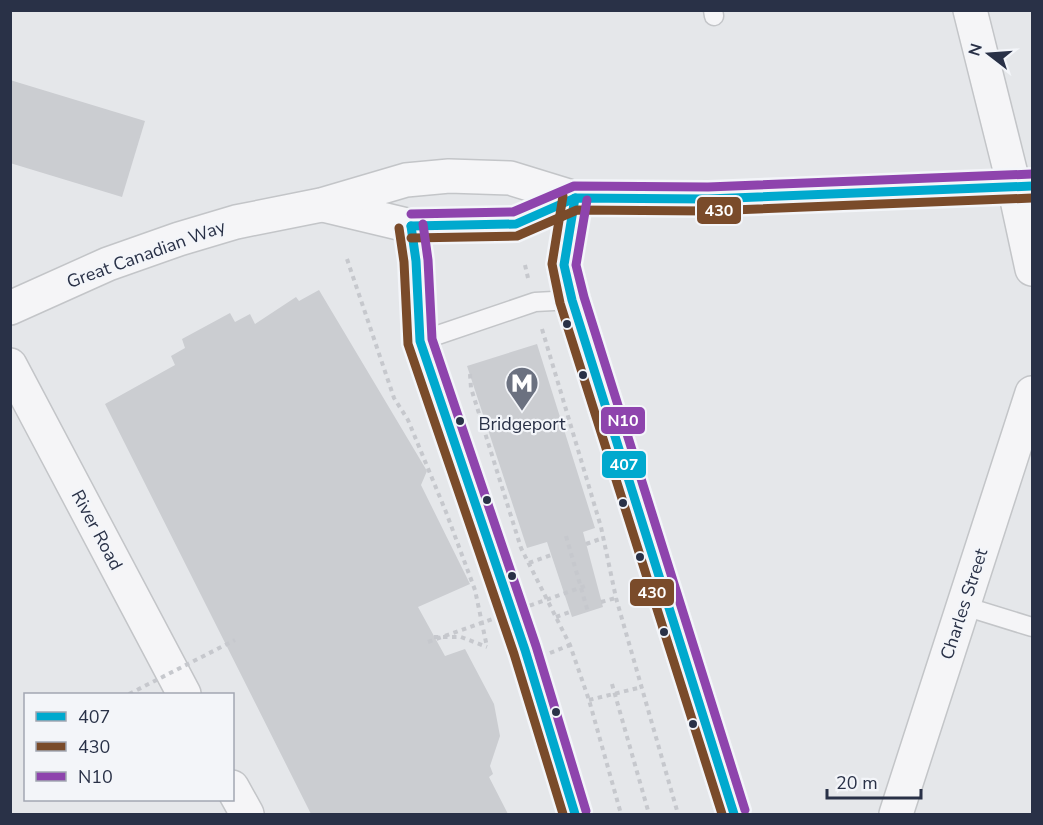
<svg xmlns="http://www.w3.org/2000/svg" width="1043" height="825" font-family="'Nunito Sans',sans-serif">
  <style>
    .building { fill: #cbcdd1 }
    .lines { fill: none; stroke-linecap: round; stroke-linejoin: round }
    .service-casing { stroke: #c3c5c8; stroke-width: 21 }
    .minor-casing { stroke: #c3c5c8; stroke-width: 36 }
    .tertiary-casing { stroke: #c3c5c8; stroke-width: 36 }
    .path { stroke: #c6c8cd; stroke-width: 4; stroke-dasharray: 4.5 4.5; stroke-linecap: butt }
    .service { stroke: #f5f5f7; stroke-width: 18 }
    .minor { stroke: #f5f5f7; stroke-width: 33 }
    .tertiary { stroke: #f5f5f7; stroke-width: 33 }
    .path-bridge { stroke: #c6c8cd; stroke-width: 4; stroke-dasharray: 4.5 4.5; stroke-linecap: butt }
    .bus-1-casing { stroke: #f3f5f9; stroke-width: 14 }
    .bus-2-casing { stroke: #f3f5f9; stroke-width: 14 }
    .bus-3-casing { stroke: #f3f5f9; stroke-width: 14 }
    .bus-1 { stroke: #00a9ce; stroke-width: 9 }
    .bus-2 { stroke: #7a4b2a; stroke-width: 9 }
    .bus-3 { stroke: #8e44ad; stroke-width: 9 }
    .bus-dot { fill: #293147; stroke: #f3f5f9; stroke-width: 2 }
    .labels { text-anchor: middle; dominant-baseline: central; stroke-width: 4.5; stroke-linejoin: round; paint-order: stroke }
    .street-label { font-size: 18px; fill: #293147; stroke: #f3f5f9 }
    .poi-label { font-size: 18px; fill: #293147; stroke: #f3f5f9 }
    .line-badge { stroke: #f3f5f9; stroke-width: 2 }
    .badge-label { font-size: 16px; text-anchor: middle; font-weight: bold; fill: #fff }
  </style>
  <rect width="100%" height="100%" fill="#e5e7ea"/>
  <!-- building -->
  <g class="building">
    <path d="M10,80L145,121L122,197L10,163Z"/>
    <path d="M319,290L427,471L421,485L470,584L418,607L445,656L465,649L494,704L500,736L490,766L493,774L489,777L508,814H311L105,404L175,365L171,356L185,348L182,339L230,313L235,322L250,314L255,324L296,297L299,301Z"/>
    <path d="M537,344L595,528L583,532L603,607L572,617L547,542L527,548L467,366Z"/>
  </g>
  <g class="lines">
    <!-- service casing -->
    <g class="service-casing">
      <g id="service">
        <path d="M713,10L714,16"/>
        <path d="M575,198L564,265L572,300L734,814"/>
        <path d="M411,226L416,261L420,341L525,650L575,814"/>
        <path d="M420,341L535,302L572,300"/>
        <path d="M964,606L1032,627"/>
      </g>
    </g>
    <!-- minor casing -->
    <g class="minor-casing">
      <g id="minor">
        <path d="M1014,186L1032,269"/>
        <path d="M896,814L1032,393"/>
      </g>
    </g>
    <!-- tertiary casing -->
    <g class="tertiary-casing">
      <g id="tertiary">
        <path d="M970,10L1014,186"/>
        <path d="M323,205L411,226L516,224L575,198"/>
        <path d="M10,308L108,264L179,239L236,222L321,205L406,180L449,176L510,178L575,198L708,199L1032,186"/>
        <path d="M10,365L184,694"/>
        <path d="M232,787L247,814"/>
      </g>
    </g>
    <!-- path -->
    <g class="path">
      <path d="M347,259L394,398L408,420L446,512L475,590L487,647"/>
      <path d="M525,265L528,278"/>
      <path d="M542,329L601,527L616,598L678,814"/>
      <path d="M470,374L471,388L521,548L570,645L589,700L621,814"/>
      <path d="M586,544L603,538"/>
      <path d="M529,563L551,555"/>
      <path d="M601,602L616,598"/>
      <path d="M556,617L570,612"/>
      <path d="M434,637H461L487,647"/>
      <path d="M550,653L570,645"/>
      <path d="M612,684L649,814"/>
      <path d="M589,700L642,687"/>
    </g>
    <!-- service -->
    <use href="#service" class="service"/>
    <!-- minor -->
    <use href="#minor" class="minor"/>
    <!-- tertiary -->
    <use href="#tertiary" class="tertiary"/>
    <!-- path-bridge -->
    <g class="path-bridge">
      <path d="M566,536L588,612"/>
      <path d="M428,642L585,586"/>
      <path d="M129,694L235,640"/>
    </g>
    <!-- bus-1 casing -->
    <g class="bus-1-casing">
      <g id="bus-1">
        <path d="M575,198L564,265L572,300L734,814"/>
        <path d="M411,226L516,224L575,198L708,199L1032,186"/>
        <path d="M411,226L416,261L420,341L525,650L575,814"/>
      </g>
    </g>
    <!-- bus-2 casing -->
    <g class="bus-2-casing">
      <g id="bus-2">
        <path d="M563,196L552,264L560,303L722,814"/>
        <path d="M399,228L404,262L408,344L514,654L563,814"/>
        <path d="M411,238L517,236L577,210L708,211L1032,198"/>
      </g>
    </g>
    <!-- bus-3 casing -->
    <g class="bus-3-casing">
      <g id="bus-3">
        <path d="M587,200L576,265L584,297L745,810"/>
        <path d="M411,214L513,212L574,186L708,187L1032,174"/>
        <path d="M423,224L428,260L432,339L536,646L586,811"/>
      </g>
    </g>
    <!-- bus-1 -->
    <use href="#bus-1" class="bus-1"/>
    <!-- bus-2 -->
    <use href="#bus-2" class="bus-2"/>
    <!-- bus-3 -->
    <use href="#bus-3" class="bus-3"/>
  </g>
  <!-- icons -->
  <defs>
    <g id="metro-pin" transform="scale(1.725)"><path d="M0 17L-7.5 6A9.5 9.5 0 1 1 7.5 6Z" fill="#6b7180" stroke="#f3f5f9"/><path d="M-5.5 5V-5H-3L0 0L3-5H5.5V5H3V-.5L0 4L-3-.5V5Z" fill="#fff"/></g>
  </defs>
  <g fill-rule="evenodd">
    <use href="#metro-pin" x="522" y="383"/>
  </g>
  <!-- markers -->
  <g class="bus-dot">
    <circle cx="567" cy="324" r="5"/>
    <circle cx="583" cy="375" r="5"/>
    <circle cx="460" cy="421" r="5"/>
    <circle cx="487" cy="500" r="5"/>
    <circle cx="623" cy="503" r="5"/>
    <circle cx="640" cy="557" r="5"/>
    <circle cx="512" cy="576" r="5"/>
    <circle cx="664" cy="632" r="5"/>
    <circle cx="556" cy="712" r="5"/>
    <circle cx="693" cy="724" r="5"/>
  </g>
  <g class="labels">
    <!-- street labels -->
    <g class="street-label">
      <text transform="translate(146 254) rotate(-20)">Great Canadian Way</text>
      <text transform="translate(97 530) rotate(62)">River Road</text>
      <text transform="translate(964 604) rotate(-72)">Charles Street</text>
    </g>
    <!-- poi labels -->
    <g class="poi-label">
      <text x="522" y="424">Bridgeport</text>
    </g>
  </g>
  <g class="line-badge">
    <rect x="696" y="196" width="46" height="29" rx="6" fill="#7a4b2a"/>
    <rect x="600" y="406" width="46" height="29" rx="6" fill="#8e44ad"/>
    <rect x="601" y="450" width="46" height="29" rx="6" fill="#00a9ce"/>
    <rect x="629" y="578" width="46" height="29" rx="6" fill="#7a4b2a"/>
  </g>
  <g class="badge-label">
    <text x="719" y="216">430</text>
    <text x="623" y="426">N10</text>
    <text x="624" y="470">407</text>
    <text x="652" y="598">430</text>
  </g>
  <!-- border -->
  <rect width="1043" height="825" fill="none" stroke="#293147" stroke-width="24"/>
  <!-- legend -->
  <rect x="24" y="693" width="210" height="108" fill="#f3f5f9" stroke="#a2a7b2" stroke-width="1.5"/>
  <rect x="36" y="712" width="30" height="9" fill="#00a9ce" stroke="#a2a7b2" stroke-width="1.5"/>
  <text x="78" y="723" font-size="18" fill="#293147">407</text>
  <rect x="36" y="742" width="30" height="9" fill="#7a4b2a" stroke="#a2a7b2" stroke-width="1.5"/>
  <text x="78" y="753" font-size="18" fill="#293147">430</text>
  <rect x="36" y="772" width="30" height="9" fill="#8e44ad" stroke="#a2a7b2" stroke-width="1.5"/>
  <text x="78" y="783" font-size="18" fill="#293147">N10</text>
  <!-- north arrow -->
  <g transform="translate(989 54) rotate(287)" stroke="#f3f5f9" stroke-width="4.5" paint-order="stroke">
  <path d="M0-4.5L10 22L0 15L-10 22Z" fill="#293147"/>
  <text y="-9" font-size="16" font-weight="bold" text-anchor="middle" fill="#293147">N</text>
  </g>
  <!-- scale -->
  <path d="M827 789v9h94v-9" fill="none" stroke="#293147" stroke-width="3"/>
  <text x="836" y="789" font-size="18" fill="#293147" stroke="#f3f5f9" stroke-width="4.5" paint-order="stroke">20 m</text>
</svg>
